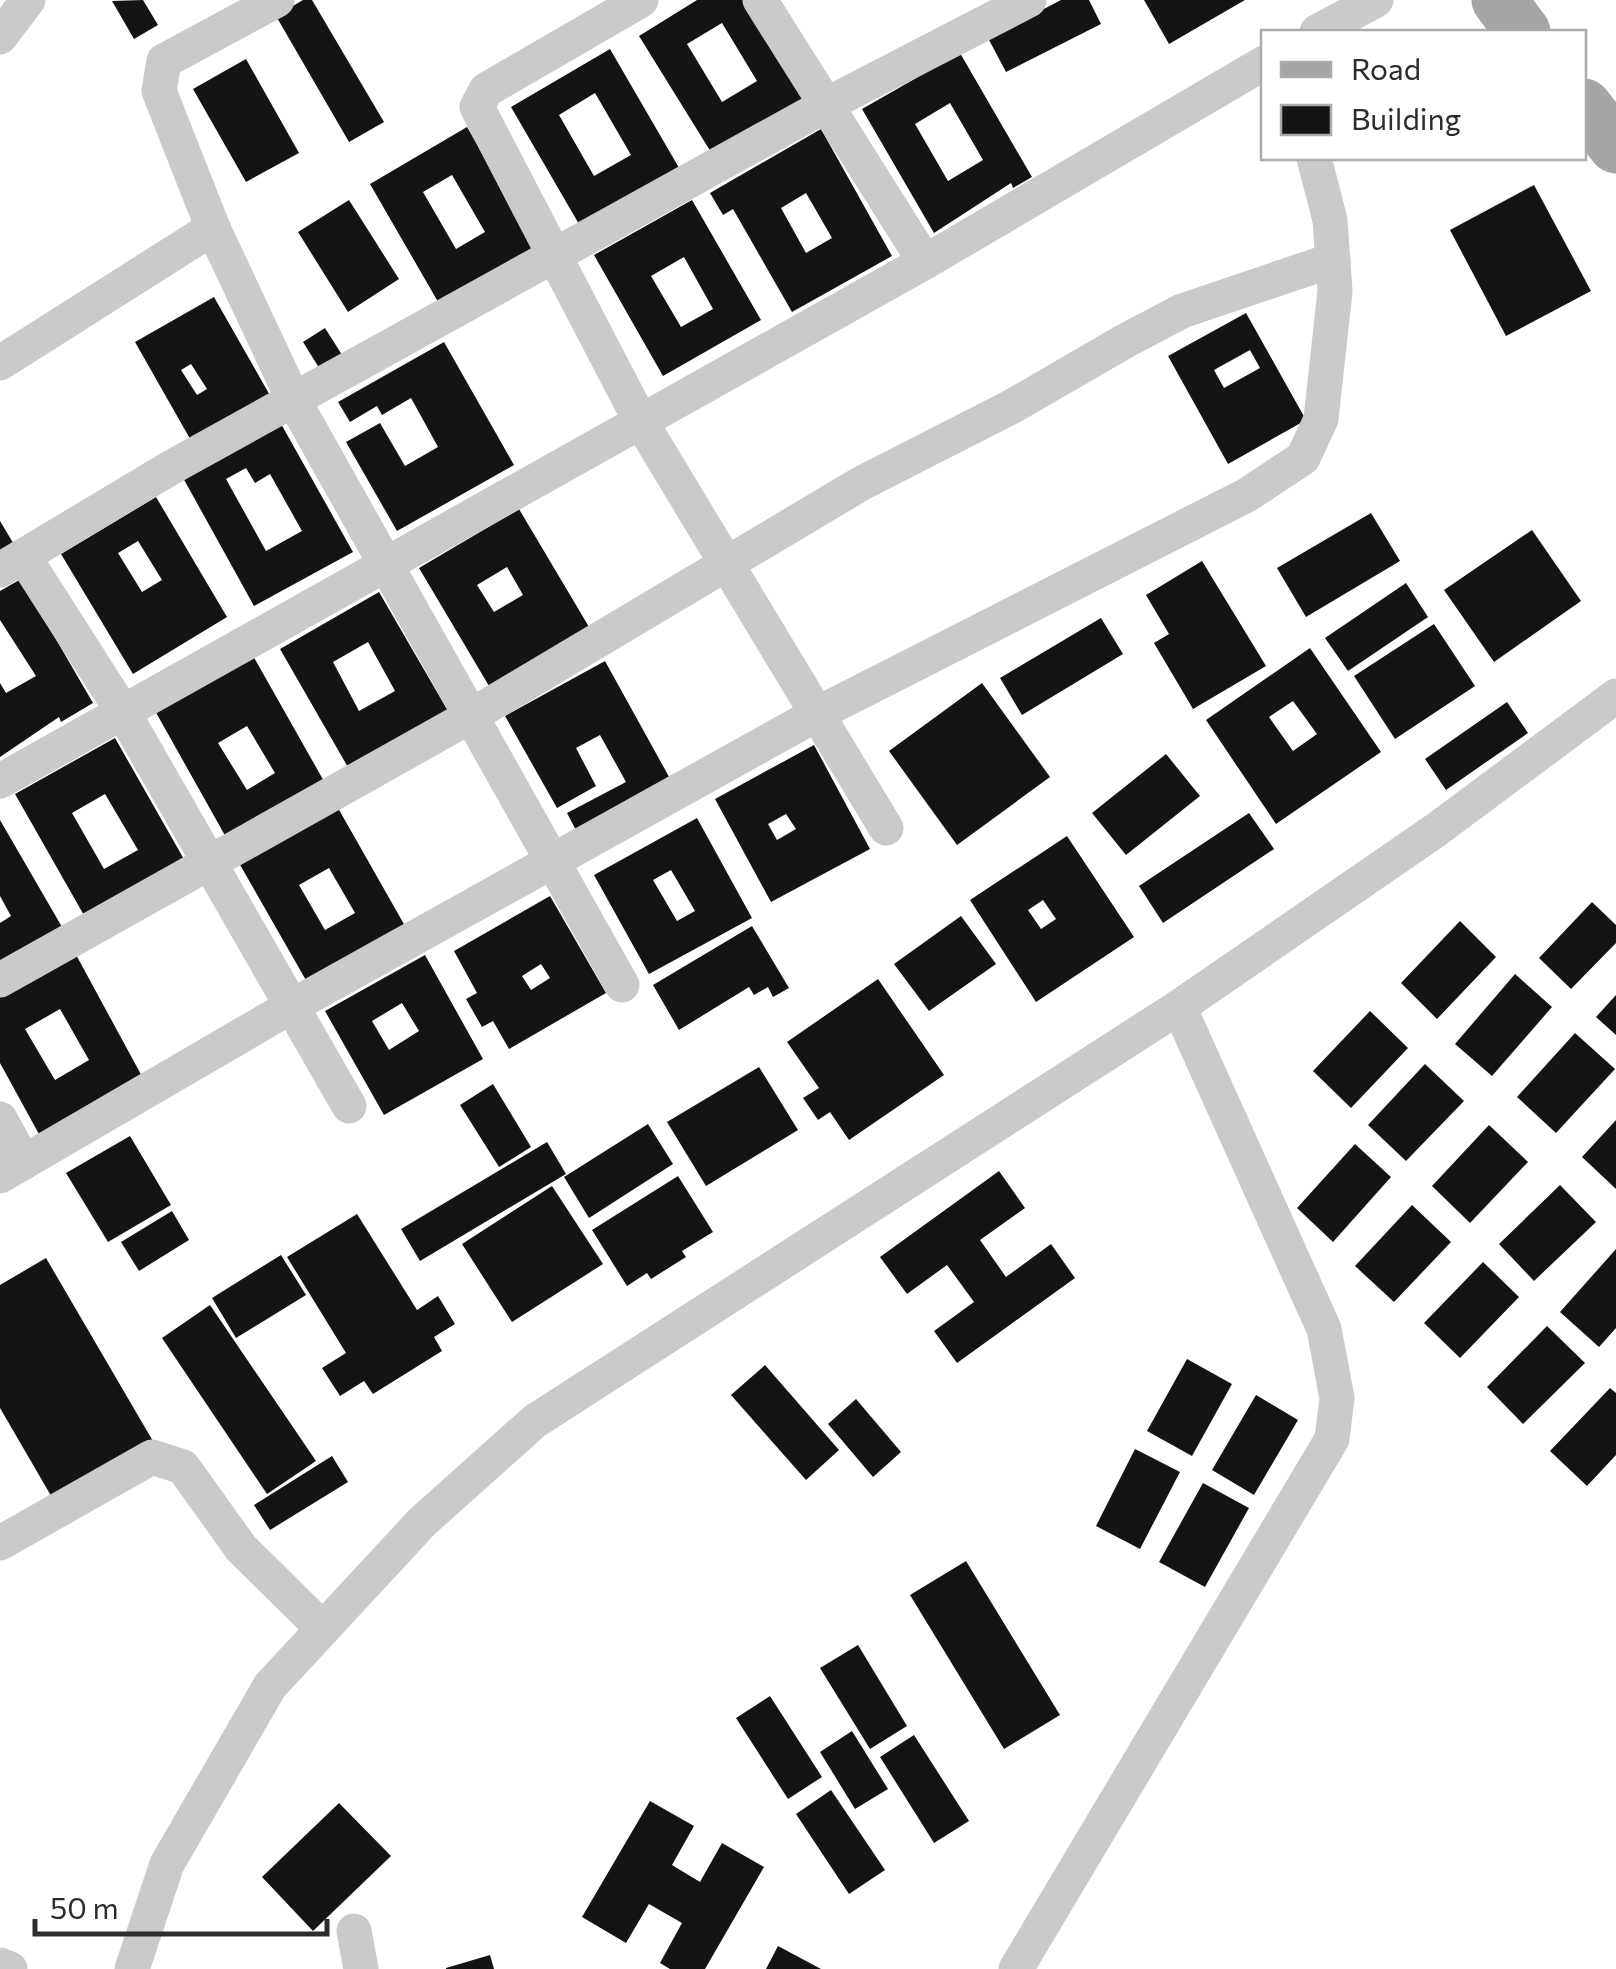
<svg xmlns="http://www.w3.org/2000/svg" width="1616" height="1969" font-family="Commissioner,sans-serif">
  <style>
    .building { fill: #141414; fill-rule: evenodd }
    .lines { fill: none; stroke-linecap: round; stroke-linejoin: round }
    .street { stroke: #cacaca; stroke-width: 35 }
    .primary { stroke: #a5a5a5; stroke-width: 55 }
  </style>
  <rect width="100%" height="100%" fill="#fff"/>
  <!-- building -->
  <g class="building">
    <path d="M143,0L158,25L134,39L112,1Z"/>
    <path d="M303,0H312L384,122L349,142L276,16Z"/>
    <path d="M697,0H744L805,101L714,157L639,36ZM722,23L757,81L722,102L687,44Z"/>
    <path d="M1061,0H1089L1101,24L1006,72L988,38Z"/>
    <path d="M1144,0H1245L1169,44Z"/>
    <path d="M610,49L682,173L583,231L511,107ZM595,93L631,155L594,176L559,115Z"/>
    <path d="M960,53L1032,177L1013,188L1011,183L934,233L862,109ZM950,103L983,160L948,181L915,124Z"/>
    <path d="M246,59L299,153L246,182L193,89Z"/>
    <path d="M467,127L539,251L441,307L370,184ZM452,175L485,232L456,249L423,192Z"/>
    <path d="M821,129L892,256L792,312L733,209L723,215L710,193ZM806,193L832,238L806,253L781,208Z"/>
    <path d="M1534,185L1591,291L1506,336L1450,230Z"/>
    <path d="M349,200L399,279L348,312L298,232Z"/>
    <path d="M692,200L761,320L663,376L594,255ZM684,257L713,309L681,327L651,276Z"/>
    <path d="M214,297L272,399L193,444L135,342ZM191,364L207,389L197,395L181,370Z"/>
    <path d="M1246,313L1306,420L1228,464L1168,356ZM1250,350L1260,368L1224,388L1214,370Z"/>
    <path d="M325,328L344,358L321,371L303,342Z"/>
    <path d="M444,342L514,465L397,531L346,442L380,423L405,466L438,447L411,398L382,415L377,406L350,422L338,402Z"/>
    <path d="M280,422L353,552L254,606L182,476ZM246,468L255,483L270,474L302,531L266,551L226,479Z"/>
    <path d="M156,497L227,617L133,674L61,554ZM138,541L162,580L142,592L118,553Z"/>
    <path d="M519,509L592,632L492,691L419,568ZM507,567L523,595L494,612L477,585Z"/>
    <path d="M1371,513L1400,561L1306,617L1277,568Z"/>
    <path d="M0,521L15,546L0,555Z"/>
    <path d="M1532,530L1581,601L1494,662L1444,590Z"/>
    <path d="M1202,561L1266,666L1193,709L1154,643L1169,634L1146,595Z"/>
    <path d="M21,579L93,703L61,722L59,717L0,757V683L6,693L36,676L0,620V591Z"/>
    <path d="M1406,583L1428,617L1348,671L1325,638Z"/>
    <path d="M379,592L448,711L349,769L280,649ZM368,642L395,691L359,711L333,662Z"/>
    <path d="M1101,618L1123,654L1022,715L1000,678Z"/>
    <path d="M1434,624L1475,686L1395,739L1354,676Z"/>
    <path d="M1310,648L1381,752L1276,824L1206,720ZM1293,701L1317,734L1293,751L1269,717Z"/>
    <path d="M252,654L325,783L227,839L154,709ZM247,726L275,773L247,790L218,743Z"/>
    <path d="M605,661L673,784L579,836L567,813L626,782L600,735L576,748L596,786L557,808L505,716Z"/>
    <path d="M982,683L1050,777L957,845L889,751Z"/>
    <path d="M1507,702L1528,733L1446,790L1425,759Z"/>
    <path d="M115,738L185,861L85,917L15,794ZM105,794L138,850L104,869L72,813Z"/>
    <path d="M814,745L870,849L771,902L715,799ZM786,814L796,829L777,840L768,824Z"/>
    <path d="M1166,754L1200,796L1126,855L1092,813Z"/>
    <path d="M338,808L409,933L311,989L239,863ZM329,868L355,913L325,930L299,885Z"/>
    <path d="M1249,813L1274,849L1163,923L1139,886Z"/>
    <path d="M697,818L752,918L649,974L594,875ZM671,870L695,911L677,921L653,880Z"/>
    <path d="M0,820L62,927L0,963V923L11,916L0,896Z"/>
    <path d="M1067,836L1134,937L1036,1002L970,900ZM1043,900L1056,919L1041,929L1028,910Z"/>
    <path d="M550,896L606,993L509,1049L493,1021L482,1027L466,999L477,993L454,951ZM541,964L550,978L531,990L522,976Z"/>
    <path d="M1592,902L1616,925V943L1571,989L1539,958Z"/>
    <path d="M961,916L996,964L929,1011L894,964Z"/>
    <path d="M1460,921L1496,957L1437,1019L1401,983Z"/>
    <path d="M752,926L789,988L773,997L768,987L754,995L749,987L679,1030L653,985Z"/>
    <path d="M74,951L144,1080L40,1136L0,1063V990ZM60,1009L89,1060L55,1080L25,1029Z"/>
    <path d="M425,955L483,1059L384,1115L325,1011ZM402,1003L419,1031L389,1050L372,1021Z"/>
    <path d="M1515,974L1552,1007L1492,1076L1455,1044Z"/>
    <path d="M878,979L944,1075L849,1140L830,1112L818,1120L803,1098L819,1088L787,1042Z"/>
    <path d="M1616,995V1035L1596,1017Z"/>
    <path d="M1370,1011L1408,1048L1351,1108L1313,1071Z"/>
    <path d="M1575,1033L1615,1069L1556,1133L1517,1097Z"/>
    <path d="M1425,1064L1464,1101L1406,1161L1368,1125Z"/>
    <path d="M759,1067L798,1130L706,1186L667,1122Z"/>
    <path d="M493,1084L531,1147L499,1167L460,1105Z"/>
    <path d="M1616,1120V1189L1582,1157Z"/>
    <path d="M648,1124L673,1164L589,1218L564,1177Z"/>
    <path d="M1489,1125L1528,1162L1470,1223L1432,1186Z"/>
    <path d="M130,1136L171,1205L108,1242L66,1173Z"/>
    <path d="M547,1142L566,1174L420,1261L401,1229Z"/>
    <path d="M1355,1144L1391,1177L1333,1242L1297,1208Z"/>
    <path d="M999,1171L1025,1208L980,1240L1006,1277L1051,1244L1075,1278L957,1363L934,1331L974,1302L947,1265L907,1294L880,1257Z"/>
    <path d="M678,1176L713,1232L682,1251L686,1257L651,1279L647,1273L627,1286L592,1230Z"/>
    <path d="M1560,1185L1596,1222L1534,1281L1499,1244Z"/>
    <path d="M552,1186L603,1264L512,1322L462,1244Z"/>
    <path d="M1412,1205L1451,1242L1394,1302L1355,1266Z"/>
    <path d="M172,1211L189,1240L139,1271L121,1242Z"/>
    <path d="M357,1214L417,1310L438,1296L455,1324L434,1337L442,1351L373,1394L364,1381L340,1396L322,1368L346,1353L287,1257Z"/>
    <path d="M1616,1249V1328L1599,1347L1560,1312Z"/>
    <path d="M281,1255L306,1295L236,1338L212,1298Z"/>
    <path d="M46,1258L157,1448L57,1506L0,1408V1285Z"/>
    <path d="M1483,1262L1519,1297L1460,1358L1424,1323Z"/>
    <path d="M210,1305L316,1461L267,1494L162,1338Z"/>
    <path d="M1547,1326L1585,1363L1523,1424L1487,1387Z"/>
    <path d="M1187,1359L1232,1384L1192,1456L1147,1431Z"/>
    <path d="M765,1365L839,1450L806,1480L731,1395Z"/>
    <path d="M1610,1388L1616,1393V1455L1587,1486L1550,1451Z"/>
    <path d="M1256,1395L1298,1420L1254,1495L1212,1470Z"/>
    <path d="M856,1399L901,1452L873,1477L828,1424Z"/>
    <path d="M1135,1449L1180,1472L1140,1549L1096,1526Z"/>
    <path d="M332,1456L348,1482L270,1530L254,1505Z"/>
    <path d="M1203,1483L1249,1508L1205,1587L1159,1562Z"/>
    <path d="M966,1561L1060,1715L1004,1749L910,1595Z"/>
    <path d="M858,1645L907,1726L870,1749L820,1668Z"/>
    <path d="M770,1696L822,1777L788,1799L736,1718Z"/>
    <path d="M852,1731L888,1789L855,1809L820,1752Z"/>
    <path d="M914,1735L969,1821L934,1843L880,1757Z"/>
    <path d="M831,1790L885,1870L849,1894L796,1814Z"/>
    <path d="M650,1801L694,1826L672,1865L700,1882L722,1843L764,1867L705,1969H670L660,1963L682,1923L649,1904L626,1943L582,1917Z"/>
    <path d="M339,1803L391,1856L313,1931L262,1877Z"/>
    <path d="M778,1946L821,1969H766Z"/>
    <path d="M490,1955L494,1969H446V1968Z"/>
  </g>
  <g class="lines">
    <!-- street -->
    <g class="street">
      <path d="M277,0L164,61L159,91L213,228L294,401L622,985"/>
      <path d="M641,0L486,90L477,107L641,422L886,828"/>
      <path d="M760,0L925,262"/>
      <path d="M1317,32L1376,0"/>
      <path d="M0,37L28,0"/>
      <path d="M0,363L213,228"/>
      <path d="M24,557L123,712L349,1106"/>
      <path d="M0,570L172,467L826,105L1029,0"/>
      <path d="M0,781L925,262L1264,63"/>
      <path d="M0,980L469,717L862,483L1011,407L1125,341L1182,311L1333,260"/>
      <path d="M0,1119L24,1162"/>
      <path d="M0,1176L292,1006L817,714L1247,495L1303,458L1321,419L1335,291L1330,220L1314,158"/>
      <path d="M0,1543L152,1457L183,1467L241,1548L323,1629"/>
      <path d="M354,1931L361,1969"/>
      <path d="M0,1965L10,1969"/>
      <path d="M132,1969L167,1864L270,1686L422,1522L535,1421L1179,1007L1436,830L1616,696"/>
      <path d="M1016,1969L1332,1439L1337,1398L1324,1329L1179,1007"/>
    </g>
    <!-- primary -->
    <g class="primary">
      <path d="M1499,0L1523,32"/>
      <path d="M1584,106L1616,146"/>
    </g>
  </g>
  <!-- legend -->
  <rect x="1261" y="30" width="325" height="130" fill="#ffffff" stroke="#ababab" stroke-width="2.5"/>
  <rect x="1281" y="62" width="50" height="15" fill="#a5a5a5" stroke="#ababab" stroke-width="2.5"/>
  <text x="1351" y="80" font-size="30" fill="#2d2d2d">Road</text>
  <rect x="1281" y="105" width="50" height="30" fill="#141414" stroke="#ababab" stroke-width="2.5"/>
  <text x="1351" y="130" font-size="30" fill="#2d2d2d">Building</text>
  <!-- scale -->
  <path d="M35 1919v15h292v-15" fill="none" stroke="#2d2d2d" stroke-width="5"/>
  <text x="50" y="1919" font-size="30" fill="#2d2d2d" stroke="#ffffff" stroke-width="8" paint-order="stroke">50 m</text>
</svg>
